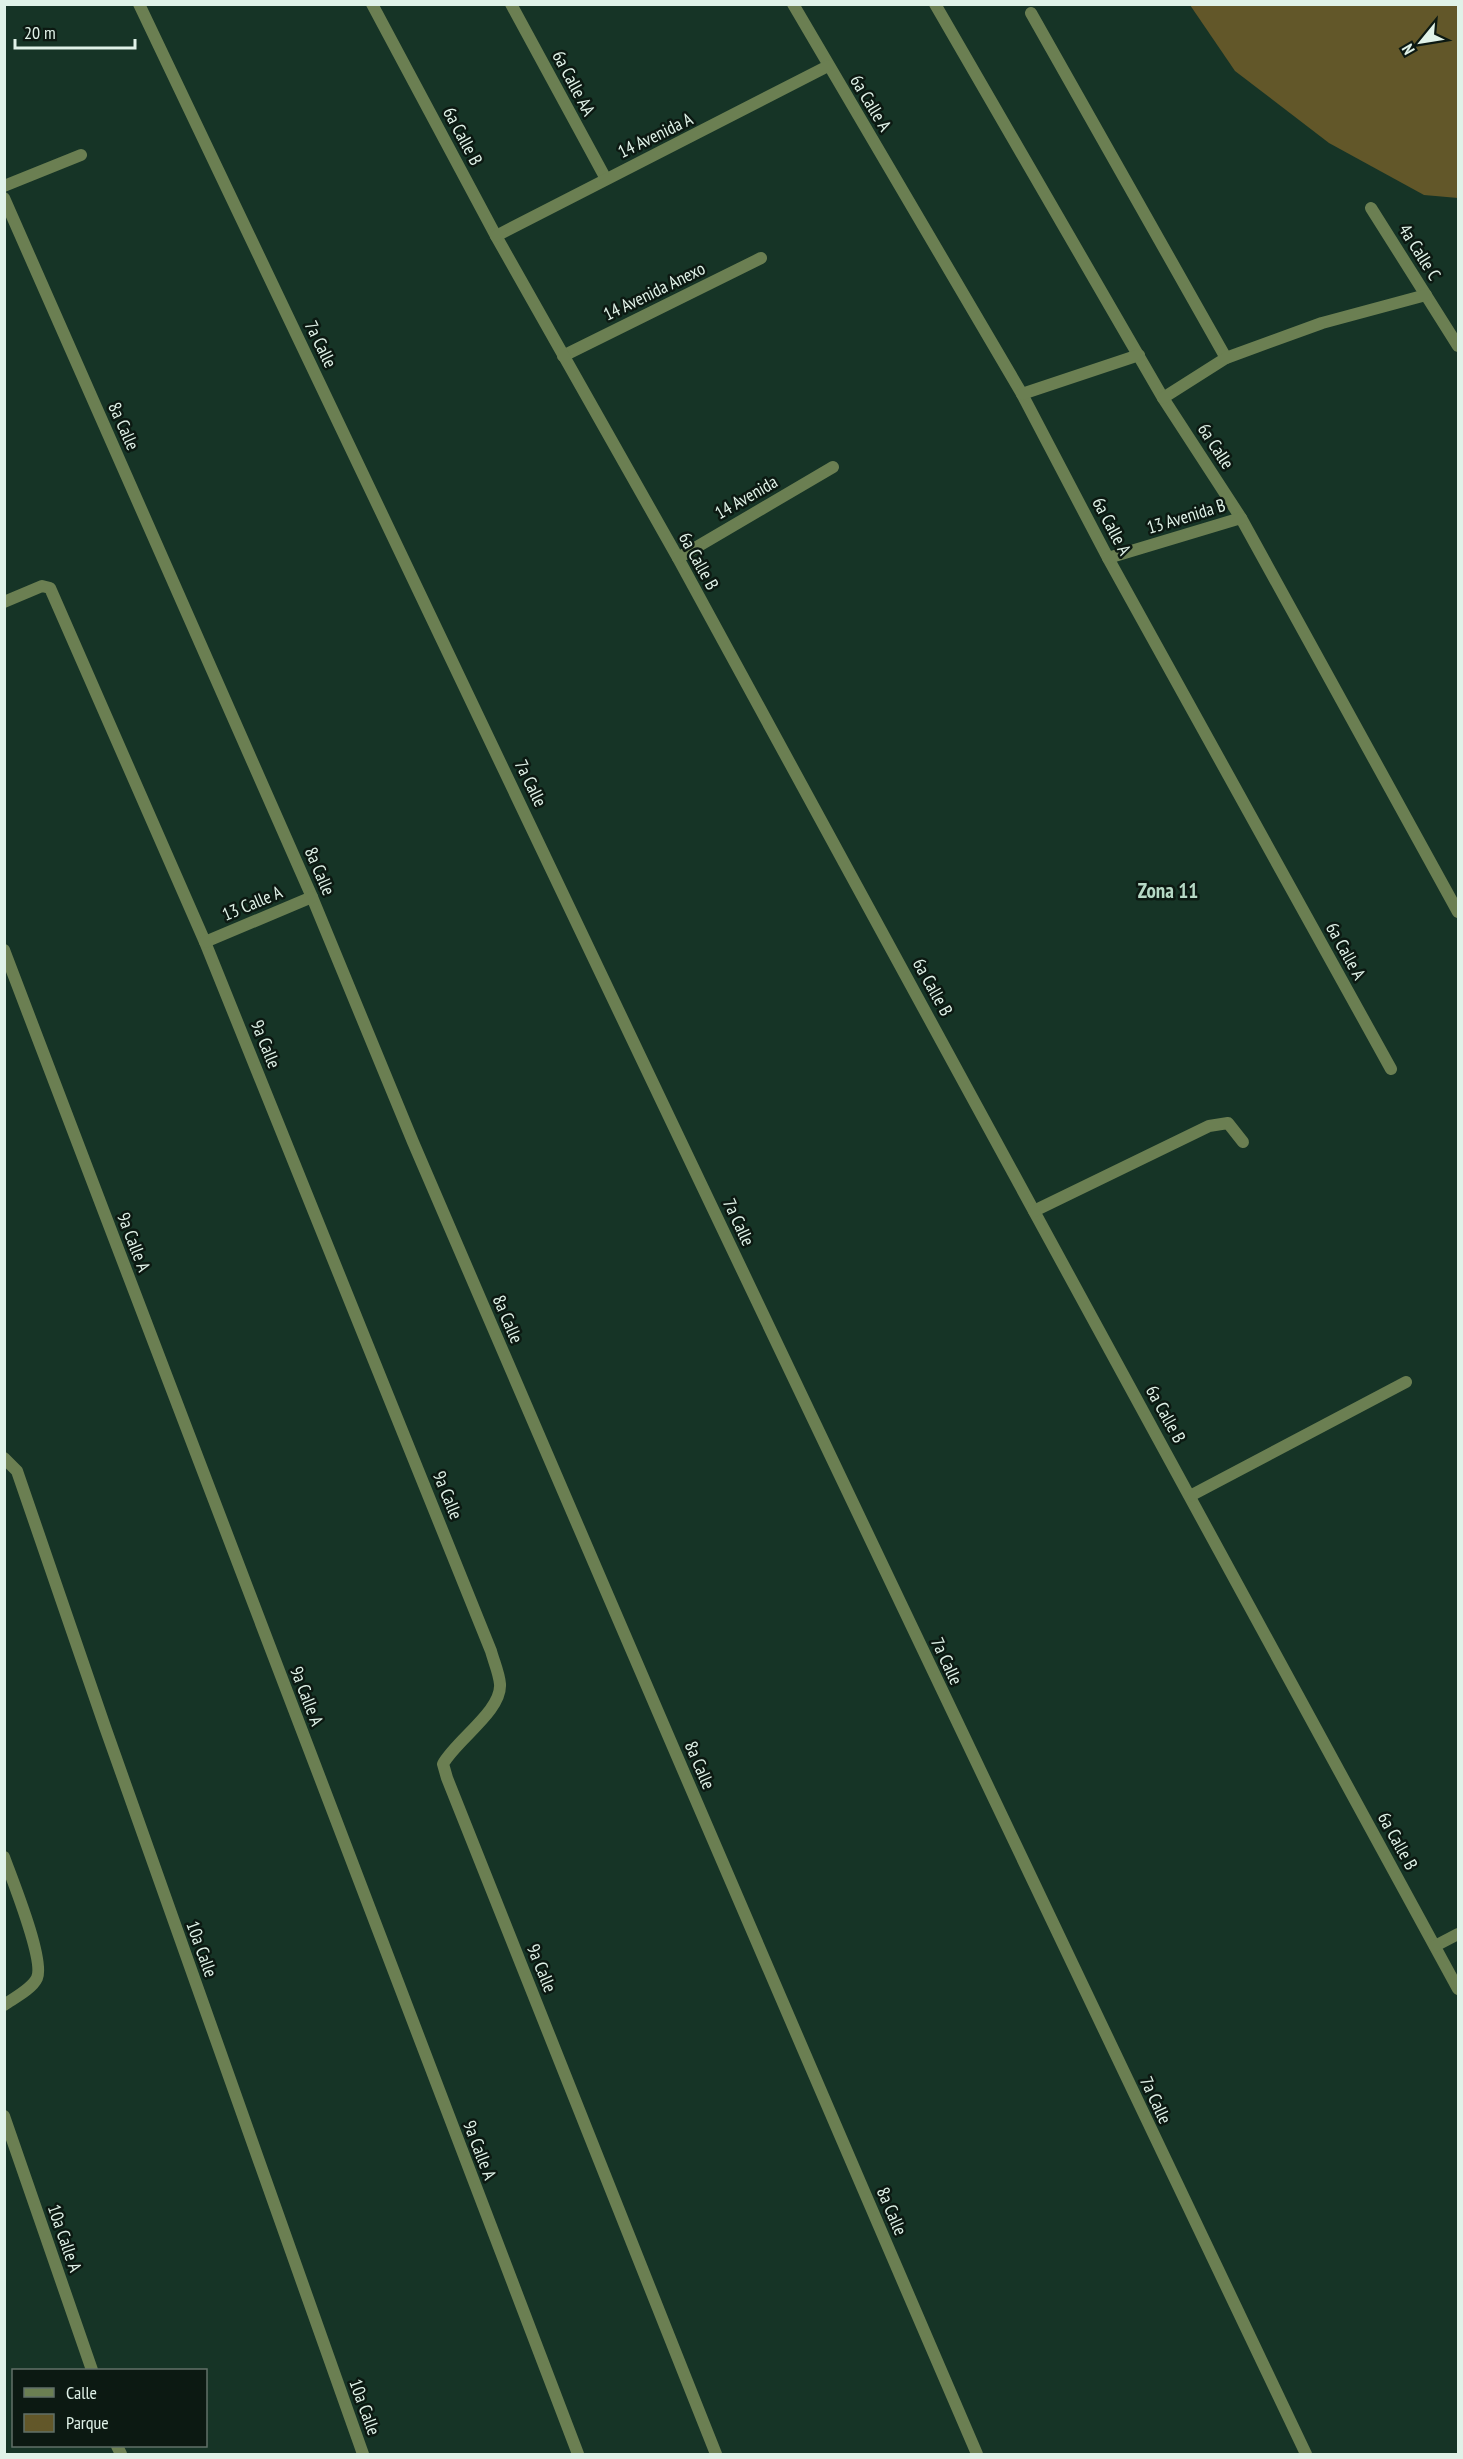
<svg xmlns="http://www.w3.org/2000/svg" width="1463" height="2459" font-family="'PT Sans Narrow',sans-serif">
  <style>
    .green { fill: #625729 }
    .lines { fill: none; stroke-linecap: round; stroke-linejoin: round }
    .service { stroke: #6b7f52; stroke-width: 12 }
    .minor { stroke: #6b7f52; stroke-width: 12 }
    .labels { text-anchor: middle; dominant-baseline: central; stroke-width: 5; stroke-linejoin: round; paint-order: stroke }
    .street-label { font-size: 18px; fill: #e0f2e8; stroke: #0c1912 }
    .quarter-label { font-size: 21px; font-weight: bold; fill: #b6d9c5; stroke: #0c1912 }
  </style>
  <rect width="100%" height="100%" fill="#163426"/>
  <!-- green -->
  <path class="green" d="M1190,5H1458V198L1424,195L1329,143L1235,71Z"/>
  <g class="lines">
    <!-- service -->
    <path class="service" d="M563,356L761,258"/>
    <!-- minor -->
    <g class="minor">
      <path d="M139,4L1306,2454"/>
      <path d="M372,4L496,236L678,558L1458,1989"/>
      <path d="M511,4L606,179"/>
      <path d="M793,4L1022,394L1108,558L1391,1069"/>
      <path d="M935,4L1163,398L1241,518L1458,912"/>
      <path d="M1031,13L1226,358"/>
      <path d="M4,186L81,155"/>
      <path d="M4,198L312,897L413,1142L977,2454"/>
      <path d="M1371,208L1458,346"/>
      <path d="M496,236L828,66"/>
      <path d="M1022,394L1139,355"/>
      <path d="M1163,398L1226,358L1322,323L1426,295"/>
      <path d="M678,558L833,467"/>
      <path d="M1108,558L1241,518"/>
      <path d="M4,602L42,586L50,588L205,942L491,1651C494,1662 499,1673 500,1684C502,1711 456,1740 443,1764L447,1778L716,2454"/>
      <path d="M205,942L312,897"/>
      <path d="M4,950L578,2454"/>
      <path d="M1034,1211L1209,1126L1228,1123L1243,1142"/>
      <path d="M4,1458L17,1471L105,1727L363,2454"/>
      <path d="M1190,1496L1406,1382"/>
      <path d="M4,1857C12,1879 45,1960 37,1978C32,1989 14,1998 4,2005"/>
      <path d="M1435,1946L1458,1934"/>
      <path d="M4,2116L92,2370"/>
      <path d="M117,2446L121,2454"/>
    </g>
  </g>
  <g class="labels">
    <!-- street labels -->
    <g class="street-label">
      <text transform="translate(574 83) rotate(62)">6a Calle AA</text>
      <text transform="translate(871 103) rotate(59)">6a Calle A</text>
      <text transform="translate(655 135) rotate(-26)">14 Avenida A</text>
      <text transform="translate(463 136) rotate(62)">6a Calle B</text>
      <text transform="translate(1420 252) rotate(58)">4a Calle C</text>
      <text transform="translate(654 291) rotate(-26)">14 Avenida Anexo</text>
      <text transform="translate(321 344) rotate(64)">7a Calle</text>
      <text transform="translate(124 426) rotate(66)">8a Calle</text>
      <text transform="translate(1216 446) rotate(57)">6a Calle</text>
      <text transform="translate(746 497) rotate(-30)">14 Avenida</text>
      <text transform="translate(1186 516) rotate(-17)">13 Avenida B</text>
      <text transform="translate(1112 526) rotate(62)">6a Calle A</text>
      <text transform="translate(699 561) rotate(61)">6a Calle B</text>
      <text transform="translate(531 783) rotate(64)">7a Calle</text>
      <text transform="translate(320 871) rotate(67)">8a Calle</text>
      <text transform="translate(252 903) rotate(-23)">13 Calle A</text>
      <text transform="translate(1346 951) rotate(61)">6a Calle A</text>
      <text transform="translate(933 987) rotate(61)">6a Calle B</text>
      <text transform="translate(266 1044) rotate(68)">9a Calle</text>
      <text transform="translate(739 1222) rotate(65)">7a Calle</text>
      <text transform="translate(134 1242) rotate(69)">9a Calle A</text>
      <text transform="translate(508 1319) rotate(67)">8a Calle</text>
      <text transform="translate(1166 1414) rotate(61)">6a Calle B</text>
      <text transform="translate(448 1495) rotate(68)">9a Calle</text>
      <text transform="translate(947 1661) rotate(65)">7a Calle</text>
      <text transform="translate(307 1696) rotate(69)">9a Calle A</text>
      <text transform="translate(700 1765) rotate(67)">8a Calle</text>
      <text transform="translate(1398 1841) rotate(61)">6a Calle B</text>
      <text transform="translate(202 1949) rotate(70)">10a Calle</text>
      <text transform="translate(542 1968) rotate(68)">9a Calle</text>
      <text transform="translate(1156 2100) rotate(65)">7a Calle</text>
      <text transform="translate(480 2150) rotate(69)">9a Calle A</text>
      <text transform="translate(892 2211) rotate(67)">8a Calle</text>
      <text transform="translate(65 2238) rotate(71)">10a Calle A</text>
      <text transform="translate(365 2407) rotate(70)">10a Calle</text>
    </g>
    <!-- quarter labels -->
    <g class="quarter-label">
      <text x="1168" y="890">Zona 11</text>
    </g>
  </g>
  <!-- border -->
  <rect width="1463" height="2459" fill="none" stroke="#e0f2e8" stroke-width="12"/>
  <!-- legend -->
  <rect x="12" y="2369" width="195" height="78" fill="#0c1912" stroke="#617068" stroke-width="1.5"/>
  <rect x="24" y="2388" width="30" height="9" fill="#6b7f52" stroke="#617068" stroke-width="1.5"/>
  <text x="66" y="2399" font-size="18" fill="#e0f2e8">Calle</text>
  <rect x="24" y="2414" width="30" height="18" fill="#625729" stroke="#617068" stroke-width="1.5"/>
  <text x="66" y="2429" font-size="18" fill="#e0f2e8">Parque</text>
  <!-- north arrow -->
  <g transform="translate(1421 42) rotate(240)" stroke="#0c1912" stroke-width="4.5" paint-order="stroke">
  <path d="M0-4.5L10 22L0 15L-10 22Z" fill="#e0f2e8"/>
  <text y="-9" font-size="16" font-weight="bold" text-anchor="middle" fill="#e0f2e8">N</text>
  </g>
  <!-- scale -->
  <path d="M15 39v9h120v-9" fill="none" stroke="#e0f2e8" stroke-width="3"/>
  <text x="24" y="39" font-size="18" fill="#e0f2e8" stroke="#0c1912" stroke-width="4.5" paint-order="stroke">20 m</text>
</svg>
